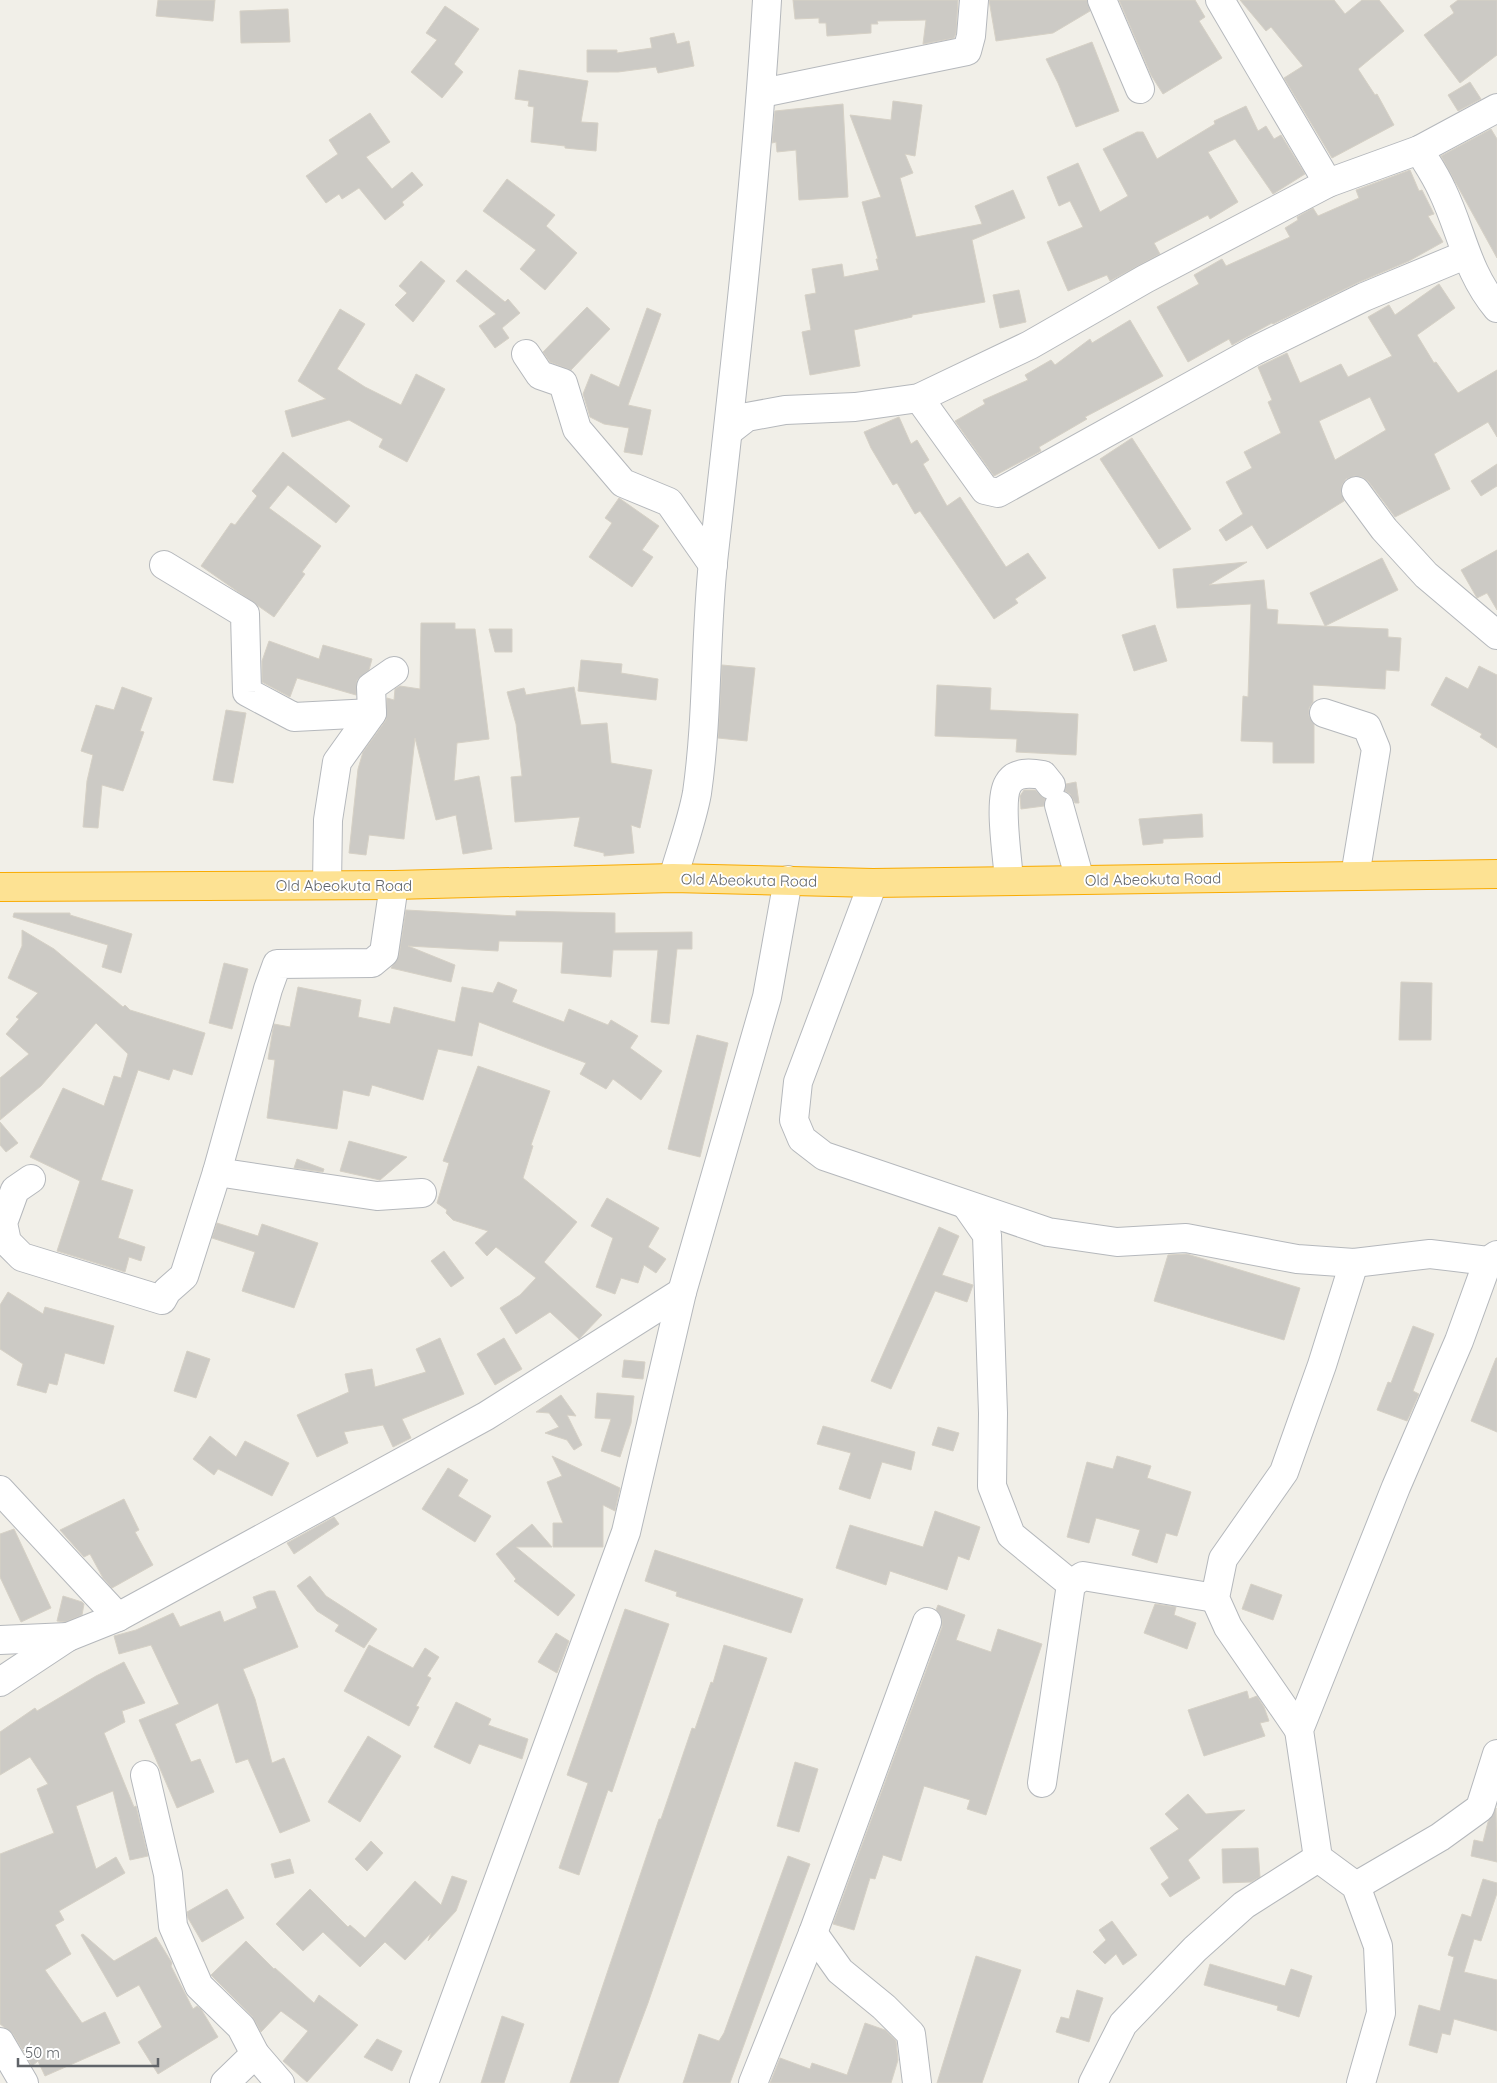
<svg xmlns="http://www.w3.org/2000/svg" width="1497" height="2083" font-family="Quicksand,sans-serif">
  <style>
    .building { fill: #cccac5; stroke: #d6d1c6; fill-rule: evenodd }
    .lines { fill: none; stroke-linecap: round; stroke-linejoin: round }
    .minor-casing { stroke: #b5b8bc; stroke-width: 30 }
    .highway-casing { stroke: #f9ab00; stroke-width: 30 }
    .minor { stroke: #fff; stroke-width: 28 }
    .highway { stroke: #fde293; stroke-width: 28 }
    .labels { text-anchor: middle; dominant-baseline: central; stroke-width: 4; stroke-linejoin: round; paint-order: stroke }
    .street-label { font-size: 15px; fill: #5f6368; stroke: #fff }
  </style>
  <rect width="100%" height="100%" fill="#f1efe8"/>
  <!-- building -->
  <g class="building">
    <path d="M158,0H215L213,21L156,16Z"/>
    <path d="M793,0H958L956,33L954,38L923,44L926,20L877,21L878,24H871V33L827,36L826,23H819V18L795,19Z"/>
    <path d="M989,0H1087L1090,11L1053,33L996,41Z"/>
    <path d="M1119,0H1195L1205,17L1199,21L1222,58L1163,94L1151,75Z"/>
    <path d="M1240,0H1334L1345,14L1362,0H1379L1404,31L1358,69L1375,95L1377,94L1394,125L1332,158L1284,78L1303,66L1271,27L1266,31Z"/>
    <path d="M1458,0H1497V55L1460,83L1424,35L1454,13L1450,6Z"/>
    <path d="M445,6L479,29L454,64L463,72L442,98L411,72L437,40L426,33Z"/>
    <path d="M288,9L290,42L241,43L240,11Z"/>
    <path d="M674,33L677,44L689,41L694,66L658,73L656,67L618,72H587V50H617V53L652,48L650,38Z"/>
    <path d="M1092,42L1119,111L1076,127L1058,83L1046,59Z"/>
    <path d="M519,70L588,81L581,122L598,123L596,151L565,148V146L531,142L534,107L528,106L529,101L515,99Z"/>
    <path d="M1470,82L1481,99L1458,111L1448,95Z"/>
    <path d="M893,101L922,105L915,156L905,154L913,173L900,178L916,237L982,224L975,206L1013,190L1025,218L972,240L985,302L912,315V317L854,330L860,366L810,375L802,332L811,330L805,295L816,293L812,269L842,264L844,277L879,270L876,259H878L862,202L881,197L850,115L891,120Z"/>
    <path d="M843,104L848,197L799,200L796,150L777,152L776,142L772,143L775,111Z"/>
    <path d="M1246,106L1258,131L1266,126L1274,139L1281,135L1305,174L1273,194L1235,139L1208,152L1238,202L1210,219L1208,215L1154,243L1160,254L1110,281L1107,275L1068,291L1047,242L1083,227L1070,201L1059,206L1047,177L1078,163L1100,212L1128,196L1103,149L1137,132H1143L1157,159L1215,124L1214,121Z"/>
    <path d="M370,113L390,142L366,157L392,189L412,172L423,185L402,202L404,205L385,220L359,188L342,199L339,194L326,203L306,176L338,154L329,140Z"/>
    <path d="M1491,129L1497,139V258L1441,156Z"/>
    <path d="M1410,170L1419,191L1422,190L1434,214L1428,216L1443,242L1409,261L1357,283L1273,324L1272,323L1232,345L1229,339L1188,362L1157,307L1199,284L1194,275L1222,259L1226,266L1290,237L1285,228L1298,220L1297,217L1313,208L1318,216L1359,198L1356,190Z"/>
    <path d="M507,179L555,215L546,226L577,253L545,290L520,269L536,250L483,211Z"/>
    <path d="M421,261L445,281L413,322L395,305L407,293L399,286Z"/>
    <path d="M466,270L505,302L508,299L520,313L502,328L509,338L495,348L479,326L496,314L456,281Z"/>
    <path d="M1439,284L1455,308L1417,335L1434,363L1436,362L1458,393L1497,370V437L1488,422L1434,454L1450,489L1395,517L1368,481L1362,477L1354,476L1346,479L1342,485L1341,493L1344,501L1267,549L1252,525L1226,541L1219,530L1243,514L1226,482L1252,468L1244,452L1281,433L1268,402L1272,400L1258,367L1287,353L1300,383L1341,364L1348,377L1392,356L1368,317L1389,305L1395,315ZM1370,397L1386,430L1335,460L1319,421Z"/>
    <path d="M1019,290L1026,322L1000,328L993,295Z"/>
    <path d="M587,307L610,329L571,370L550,362L543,352Z"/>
    <path d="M647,308L661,314L628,405L651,410L642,455L624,452L629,428L604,424L590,417L583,394L591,374L619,387Z"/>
    <path d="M340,309L365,324L337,369L365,387L401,405L416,374L445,389L407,462L379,447L383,439L349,420L292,437L285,411L326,399L298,381Z"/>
    <path d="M1130,320L1163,376L1085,417L1087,419L1039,447L1041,451L994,476L955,421L985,404L983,400L1028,380L1025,375L1051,360L1055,365L1090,339L1092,343Z"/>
    <path d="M899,417L911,444L917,440L929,460L923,464L947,506L960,497L1006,567L1028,553L1046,578L1015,599L1018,603L994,619L920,511L915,514L897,483L893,485L871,448L864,432Z"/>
    <path d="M1132,438L1191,529L1159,549L1100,459Z"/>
    <path d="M283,452L350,506L336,523L288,485L269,508L321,546L302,572L305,574L274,617L201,566L231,523L235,525L257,496L252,491Z"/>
    <path d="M1497,464V486L1481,496L1471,481Z"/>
    <path d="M619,498L659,526L642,550L653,557L632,587L589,557L612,523L605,518Z"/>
    <path d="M1497,550V610L1487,593L1477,598L1461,570Z"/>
    <path d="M1382,558L1398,590L1325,626L1310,593Z"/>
    <path d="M1247,562L1209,585L1264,580L1267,609L1278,610L1277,624L1388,629V637L1401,638L1399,671L1386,670L1385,689L1313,685V702L1309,708V716L1314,724V763H1273V742L1241,741L1243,696L1248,697L1251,604L1177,608L1173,569Z"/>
    <path d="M421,623H455V629H475L489,739L457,743L454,781L479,776L492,849L463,854L456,815L436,820L415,738L404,839L369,835L366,855L349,853L358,769L363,752L386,720L387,698L394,700L395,689L400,686L420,689Z"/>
    <path d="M1155,625L1167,661L1134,671L1122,635Z"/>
    <path d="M489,629H512V652H495Z"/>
    <path d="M269,641L319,659L323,645L372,659L369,670L357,680L356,695L297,678L290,697L262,682V661Z"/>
    <path d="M581,660L622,664L621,673L658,679L656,700L578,691Z"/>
    <path d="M722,665L755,668L747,741L718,738Z"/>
    <path d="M1479,666L1497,675V748L1480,737L1482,734L1431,705L1446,677L1468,689Z"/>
    <path d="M937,685L991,688L990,710L1078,714L1076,755L1016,752L1017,739L935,736Z"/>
    <path d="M122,687L152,698L140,731L144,732L123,791L102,785L98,828L83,827L87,781L93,755L81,751L96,705L114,710Z"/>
    <path d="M574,687L581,725L607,723L611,763L652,770L640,828L631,825L634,853L604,856V853L574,846L580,817L515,822L511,777L522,776L516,724L507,692L524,688L526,695Z"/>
    <path d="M226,710L246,713L233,783L213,780Z"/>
    <path d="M1076,782L1079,803H1075L1070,794L1065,791L1066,784Z"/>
    <path d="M1024,790H1035L1045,799L1044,806L1021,809L1020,796Z"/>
    <path d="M1202,814L1203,837L1163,839V843L1143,845L1139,819Z"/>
    <path d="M406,910L516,916V911L615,913V933L692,932V949H677L669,1024L651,1022L658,950H613L611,977L561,973L563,942L499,941L498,951L408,946L455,965L451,982L391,968L399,955Z"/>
    <path d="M14,913H70V915L132,934L121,973L102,967L108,945L13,917Z"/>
    <path d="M22,930L54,949L123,1007L125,1005L130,1010L205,1033L192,1075L173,1069L169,1080L138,1070L101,1180L133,1190L118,1238L145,1247L141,1261L129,1257L125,1272L57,1251L80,1181L30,1157L63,1088L104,1106L114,1076L121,1078L128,1054L96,1023L41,1086L0,1120V1078L29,1054L6,1034L19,1019L16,1017L38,993L8,978L22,946Z"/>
    <path d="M224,963L248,969L232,1029L209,1023Z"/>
    <path d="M498,982L517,990L512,1002L564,1022L569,1009L608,1025L611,1020L638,1036L630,1048L662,1071L641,1100L613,1079L606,1089L580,1074L586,1063L479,1022L472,1056L438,1049L423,1100L372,1085L369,1096L343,1090L337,1129L267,1118L275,1060L268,1059L273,1029L274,1024L290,1027L298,987L361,1000L358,1017L390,1024L394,1007L455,1022L462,987L493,993Z"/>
    <path d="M1401,982L1432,983L1431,1040H1399Z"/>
    <path d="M697,1035L728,1043L700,1157L668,1149Z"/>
    <path d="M478,1066L550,1091L531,1145L533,1146L523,1178L577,1222L544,1262L602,1315L579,1339L550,1312L516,1334L500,1308L520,1295L536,1278L496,1247L487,1256L475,1243L488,1231L453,1220L446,1213L447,1210L437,1203L449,1163L443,1161Z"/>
    <path d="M0,1122L18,1143L6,1152L0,1145Z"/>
    <path d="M349,1141L407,1157L380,1180L340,1171Z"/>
    <path d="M297,1159L324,1169L323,1172L294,1168Z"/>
    <path d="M607,1198L659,1228L648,1247L666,1259L656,1273L644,1265L638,1283L621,1278L615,1294L596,1287L613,1238L591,1226Z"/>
    <path d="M217,1223L258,1236L262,1224L318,1243L294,1308L242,1291L255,1252L212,1238Z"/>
    <path d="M939,1227L959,1236L942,1275L973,1285L967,1302L935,1291L891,1389L871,1381Z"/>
    <path d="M444,1251L464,1278L451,1287L431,1261Z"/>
    <path d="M1187,1254L1300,1288L1284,1340L1154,1301L1168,1255Z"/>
    <path d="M8,1292L43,1314L45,1307L114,1326L104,1364L65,1353L57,1385L49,1383L46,1393L17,1385L23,1364L0,1349V1305Z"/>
    <path d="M1413,1326L1434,1334L1413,1391L1419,1394L1407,1421L1377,1410L1388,1382L1391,1383Z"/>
    <path d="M440,1338L464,1394L402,1419L411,1438L393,1447L383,1425L344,1432L348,1443L317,1457L297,1415L349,1392L345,1374L372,1369L375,1387L426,1372L416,1349Z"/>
    <path d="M504,1338L522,1369L495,1385L477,1354Z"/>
    <path d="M187,1351L210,1359L196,1398L174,1391Z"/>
    <path d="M1496,1358H1497V1432L1471,1421Z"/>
    <path d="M624,1360L645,1362L643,1379L622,1377Z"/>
    <path d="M597,1393L634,1396L631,1423L620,1457L601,1451L611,1419L595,1418Z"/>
    <path d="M561,1395L576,1416L567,1415L582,1445L574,1450L567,1440L545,1433L559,1427L549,1413L536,1412Z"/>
    <path d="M823,1426L915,1452L911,1470L882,1462L870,1499L839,1489L851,1453L817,1444Z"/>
    <path d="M938,1427L959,1433L953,1451L932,1445Z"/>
    <path d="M210,1436L236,1457L245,1441L289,1463L272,1496L218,1469L214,1475L193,1459Z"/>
    <path d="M552,1456L620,1488L615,1511L603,1505V1547H553V1523H563L547,1482L562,1476Z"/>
    <path d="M1117,1456L1151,1466L1147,1478L1191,1492L1177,1536L1166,1533L1157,1563L1132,1555L1140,1530L1096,1518L1089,1543L1067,1537L1087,1462L1113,1469Z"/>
    <path d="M448,1468L468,1480L458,1496L491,1516L475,1542L422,1509Z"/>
    <path d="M124,1499L139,1530L135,1532L153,1565L112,1588L103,1578L90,1554L84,1557L60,1530Z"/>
    <path d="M935,1511L980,1527L969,1560L958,1556L947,1590L890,1571L886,1585L836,1568L850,1525L923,1547Z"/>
    <path d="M334,1517L339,1524L294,1554L287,1543Z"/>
    <path d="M532,1524L552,1547H516L575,1595L558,1616L514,1581L516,1579L496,1554Z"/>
    <path d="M14,1529L51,1608L21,1622L0,1577V1534Z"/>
    <path d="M655,1550L803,1599L791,1633L676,1596L677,1592L645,1581Z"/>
    <path d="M310,1576L326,1596L377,1629L364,1648L335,1631L339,1625L317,1611L297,1586Z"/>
    <path d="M1251,1584L1282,1595L1273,1620L1242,1609Z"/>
    <path d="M269,1591H275L298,1647L243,1669L255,1699L272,1763L284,1758L310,1821L280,1833L248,1759L236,1763L218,1703L175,1724L191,1762L200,1759L214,1792L177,1808L139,1720L179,1704L151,1645L119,1654L114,1636L136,1630L173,1613L180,1627L220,1611L224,1622L257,1608L253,1597Z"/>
    <path d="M63,1596L82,1602L84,1604L82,1615L65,1622L57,1621Z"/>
    <path d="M1155,1604L1176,1607L1174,1615L1196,1623L1187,1649L1144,1633Z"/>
    <path d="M938,1605L965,1615L956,1640L991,1652L998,1629L1042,1644L986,1815L967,1809L970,1800L924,1786L901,1861L883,1855L875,1879L870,1878L854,1930L833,1924L942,1627V1619L936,1610Z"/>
    <path d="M625,1609L669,1624L612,1792L608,1790L579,1875L559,1868L588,1783L567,1775Z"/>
    <path d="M556,1633L569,1641L557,1673L538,1662Z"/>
    <path d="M369,1645L413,1668L425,1648L439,1657L427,1676L431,1678L416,1706L419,1707L409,1726L344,1691Z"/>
    <path d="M724,1645L767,1658L648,2003L618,2083H570L659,1819H661L692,1728L695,1729L711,1682L713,1683Z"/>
    <path d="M124,1662L145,1703L122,1711L125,1722L104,1733L134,1807L136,1806L148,1856L130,1860L113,1791L76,1806L96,1869L116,1857L125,1873L59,1911L64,1920L55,1925L71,1954L45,1970L82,2023L105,2012L120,2043L45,2076L38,2061L32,2066L13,2034L0,2024V1854L54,1833L37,1789L48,1784L30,1757L0,1775V1732L35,1708L37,1711L96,1676Z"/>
    <path d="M1247,1691L1249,1699L1257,1696L1264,1707L1269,1721L1260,1723L1265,1736L1204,1756L1188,1710Z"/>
    <path d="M456,1702L491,1719L488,1725L528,1739L522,1759L479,1744L470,1764L434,1747Z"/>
    <path d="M368,1736L401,1756L360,1822L328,1802Z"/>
    <path d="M795,1762L818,1769L799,1832L777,1826Z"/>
    <path d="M1188,1794L1206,1814L1245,1810L1188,1860L1200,1878L1170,1897L1161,1884L1169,1878L1150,1848L1179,1829L1165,1814Z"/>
    <path d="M1496,1808L1497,1862L1471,1856L1474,1840L1483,1842L1488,1822Z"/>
    <path d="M371,1841L383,1853L367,1871L355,1859Z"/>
    <path d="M1258,1848L1260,1877L1251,1882L1223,1883L1222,1849Z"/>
    <path d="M788,1856L810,1864L730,2083H683L699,2034L719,2041L724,2033Z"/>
    <path d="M290,1859L294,1873L275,1878L271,1864Z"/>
    <path d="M452,1876L467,1881L456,1911L428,1941L431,1933L405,1960L385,1942L360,1967L323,1932L303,1951L276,1924L310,1889L348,1927L350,1925L365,1938L415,1881L441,1905Z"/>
    <path d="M1483,1879L1497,1883V1893L1481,1941L1474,1939L1464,1972L1497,1980V2031L1454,2019L1450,2035L1442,2033L1437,2053L1409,2045L1419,2005L1440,2011L1454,1957L1448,1955L1462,1914L1471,1917Z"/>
    <path d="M227,1889L244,1918L202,1942L188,1918L187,1912Z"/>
    <path d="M1112,1921L1137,1955L1123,1965L1116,1954L1105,1964L1093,1952L1106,1940L1099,1930Z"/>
    <path d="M83,1934L114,1961L156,1937L172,1963L171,1966L193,2009L197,2006L201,2009L218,2037L158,2074L138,2042L162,2027L139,1985L117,1997L81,1935Z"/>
    <path d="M246,1941L274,1969L275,1968L314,2003L319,1995L358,2025L307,2082L283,2061L308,2031L281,2011L261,2032L252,2016L211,1975Z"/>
    <path d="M976,1956L1021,1970L982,2083H937Z"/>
    <path d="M1210,1964L1285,1986L1291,1969L1312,1976L1299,2017L1277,2010L1278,2006L1204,1985Z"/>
    <path d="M1077,1990L1103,1998L1089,2042L1056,2032L1061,2017L1069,2019Z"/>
    <path d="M502,2016L524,2024L504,2083H481Z"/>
    <path d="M865,2023L885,2030L896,2041L898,2060L891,2083H770L780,2058L810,2069L812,2063L847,2075Z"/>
    <path d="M377,2039L402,2051L392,2071L364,2057Z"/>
  </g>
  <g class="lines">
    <!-- minor casing -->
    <g class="minor-casing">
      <g id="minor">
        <path d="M1102,0L1140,89"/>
        <path d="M1220,0L1328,183"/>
        <path d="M762,93L967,51L971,36L974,0"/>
        <path d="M1419,150C1427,163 1436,176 1442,190C1462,231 1466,271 1497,308"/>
        <path d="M526,354L540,375L563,383L577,429L623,483L669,502L713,565"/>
        <path d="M919,398L985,490L998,493L1254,351L1364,297L1465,255"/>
        <path d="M729,431L747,417L785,410L855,407L919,398L1030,345L1145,279L1328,183L1419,150L1497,108"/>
        <path d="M1356,491L1384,529L1426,575L1497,635"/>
        <path d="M164,565L245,614L247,692L294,717L372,713"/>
        <path d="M1324,713L1367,727L1376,749L1355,876"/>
        <path d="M1059,805L1080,880"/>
        <path d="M673,878C681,850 692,821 697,793C708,716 705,639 713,562C734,375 756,188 767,0"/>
        <path d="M1009,881C1008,860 998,801 1008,784C1015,771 1031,773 1043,775L1051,785"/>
        <path d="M873,883L798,1082L794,1120L802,1139L824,1156L1048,1232L1117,1242L1186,1238L1297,1259L1354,1263L1430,1254L1488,1261L1497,1255"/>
        <path d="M327,885L328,820L337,762L372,713L371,687L394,671"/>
        <path d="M217,1172L377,1196L422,1193"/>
        <path d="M31,1179L15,1190L3,1223L7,1242L22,1257L162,1300L167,1291L184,1276L217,1172L268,989L277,964L372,963L384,953L394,885"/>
        <path d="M966,1205L987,1235L993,1413L992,1486L1011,1535L1071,1584"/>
        <path d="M0,1490L118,1617"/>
        <path d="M0,1640L68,1637"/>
        <path d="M0,1682L68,1637L118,1617L486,1416L682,1292"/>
        <path d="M1299,1730L1228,1627L1215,1598L1223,1559L1284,1472L1322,1365L1354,1263"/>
        <path d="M145,1775L168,1874L173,1926L199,1986L241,2027L255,2054L280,2083"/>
        <path d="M1042,1783L1071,1584L1083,1576L1215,1598"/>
        <path d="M1356,1886L1440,1837L1480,1808L1497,1754"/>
        <path d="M813,1933L840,1971L884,2007L911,2034L917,2083"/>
        <path d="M0,2042L24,2083"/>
        <path d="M225,2083L255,2054"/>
        <path d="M424,2083L626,1532L682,1292L767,997L788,880"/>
        <path d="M753,2083L813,1933L927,1622"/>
        <path d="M1093,2083L1123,2024L1195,1949L1244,1905L1318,1858"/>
        <path d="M1361,2083L1381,2013L1378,1946L1356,1886L1318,1858L1299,1730L1396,1487L1459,1341L1488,1261"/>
      </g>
    </g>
    <!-- highway casing -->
    <g class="highway-casing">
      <path id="highway" d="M0,887L394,885L673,878L873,883L1497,874"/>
    </g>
    <!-- minor -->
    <use href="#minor" class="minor"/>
    <!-- highway -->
    <use href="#highway" class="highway"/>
  </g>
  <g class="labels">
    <!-- street labels -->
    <g class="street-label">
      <text transform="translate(1153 879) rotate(-1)">Old Abeokuta Road</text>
      <text transform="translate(749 880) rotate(1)">Old Abeokuta Road</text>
      <text x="344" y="885">Old Abeokuta Road</text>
    </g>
  </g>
  <!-- scale -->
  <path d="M18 2058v8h140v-8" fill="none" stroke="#5f6368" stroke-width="2.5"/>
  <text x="25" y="2058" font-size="15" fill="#5f6368" stroke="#ffffff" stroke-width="4" paint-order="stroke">50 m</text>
</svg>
